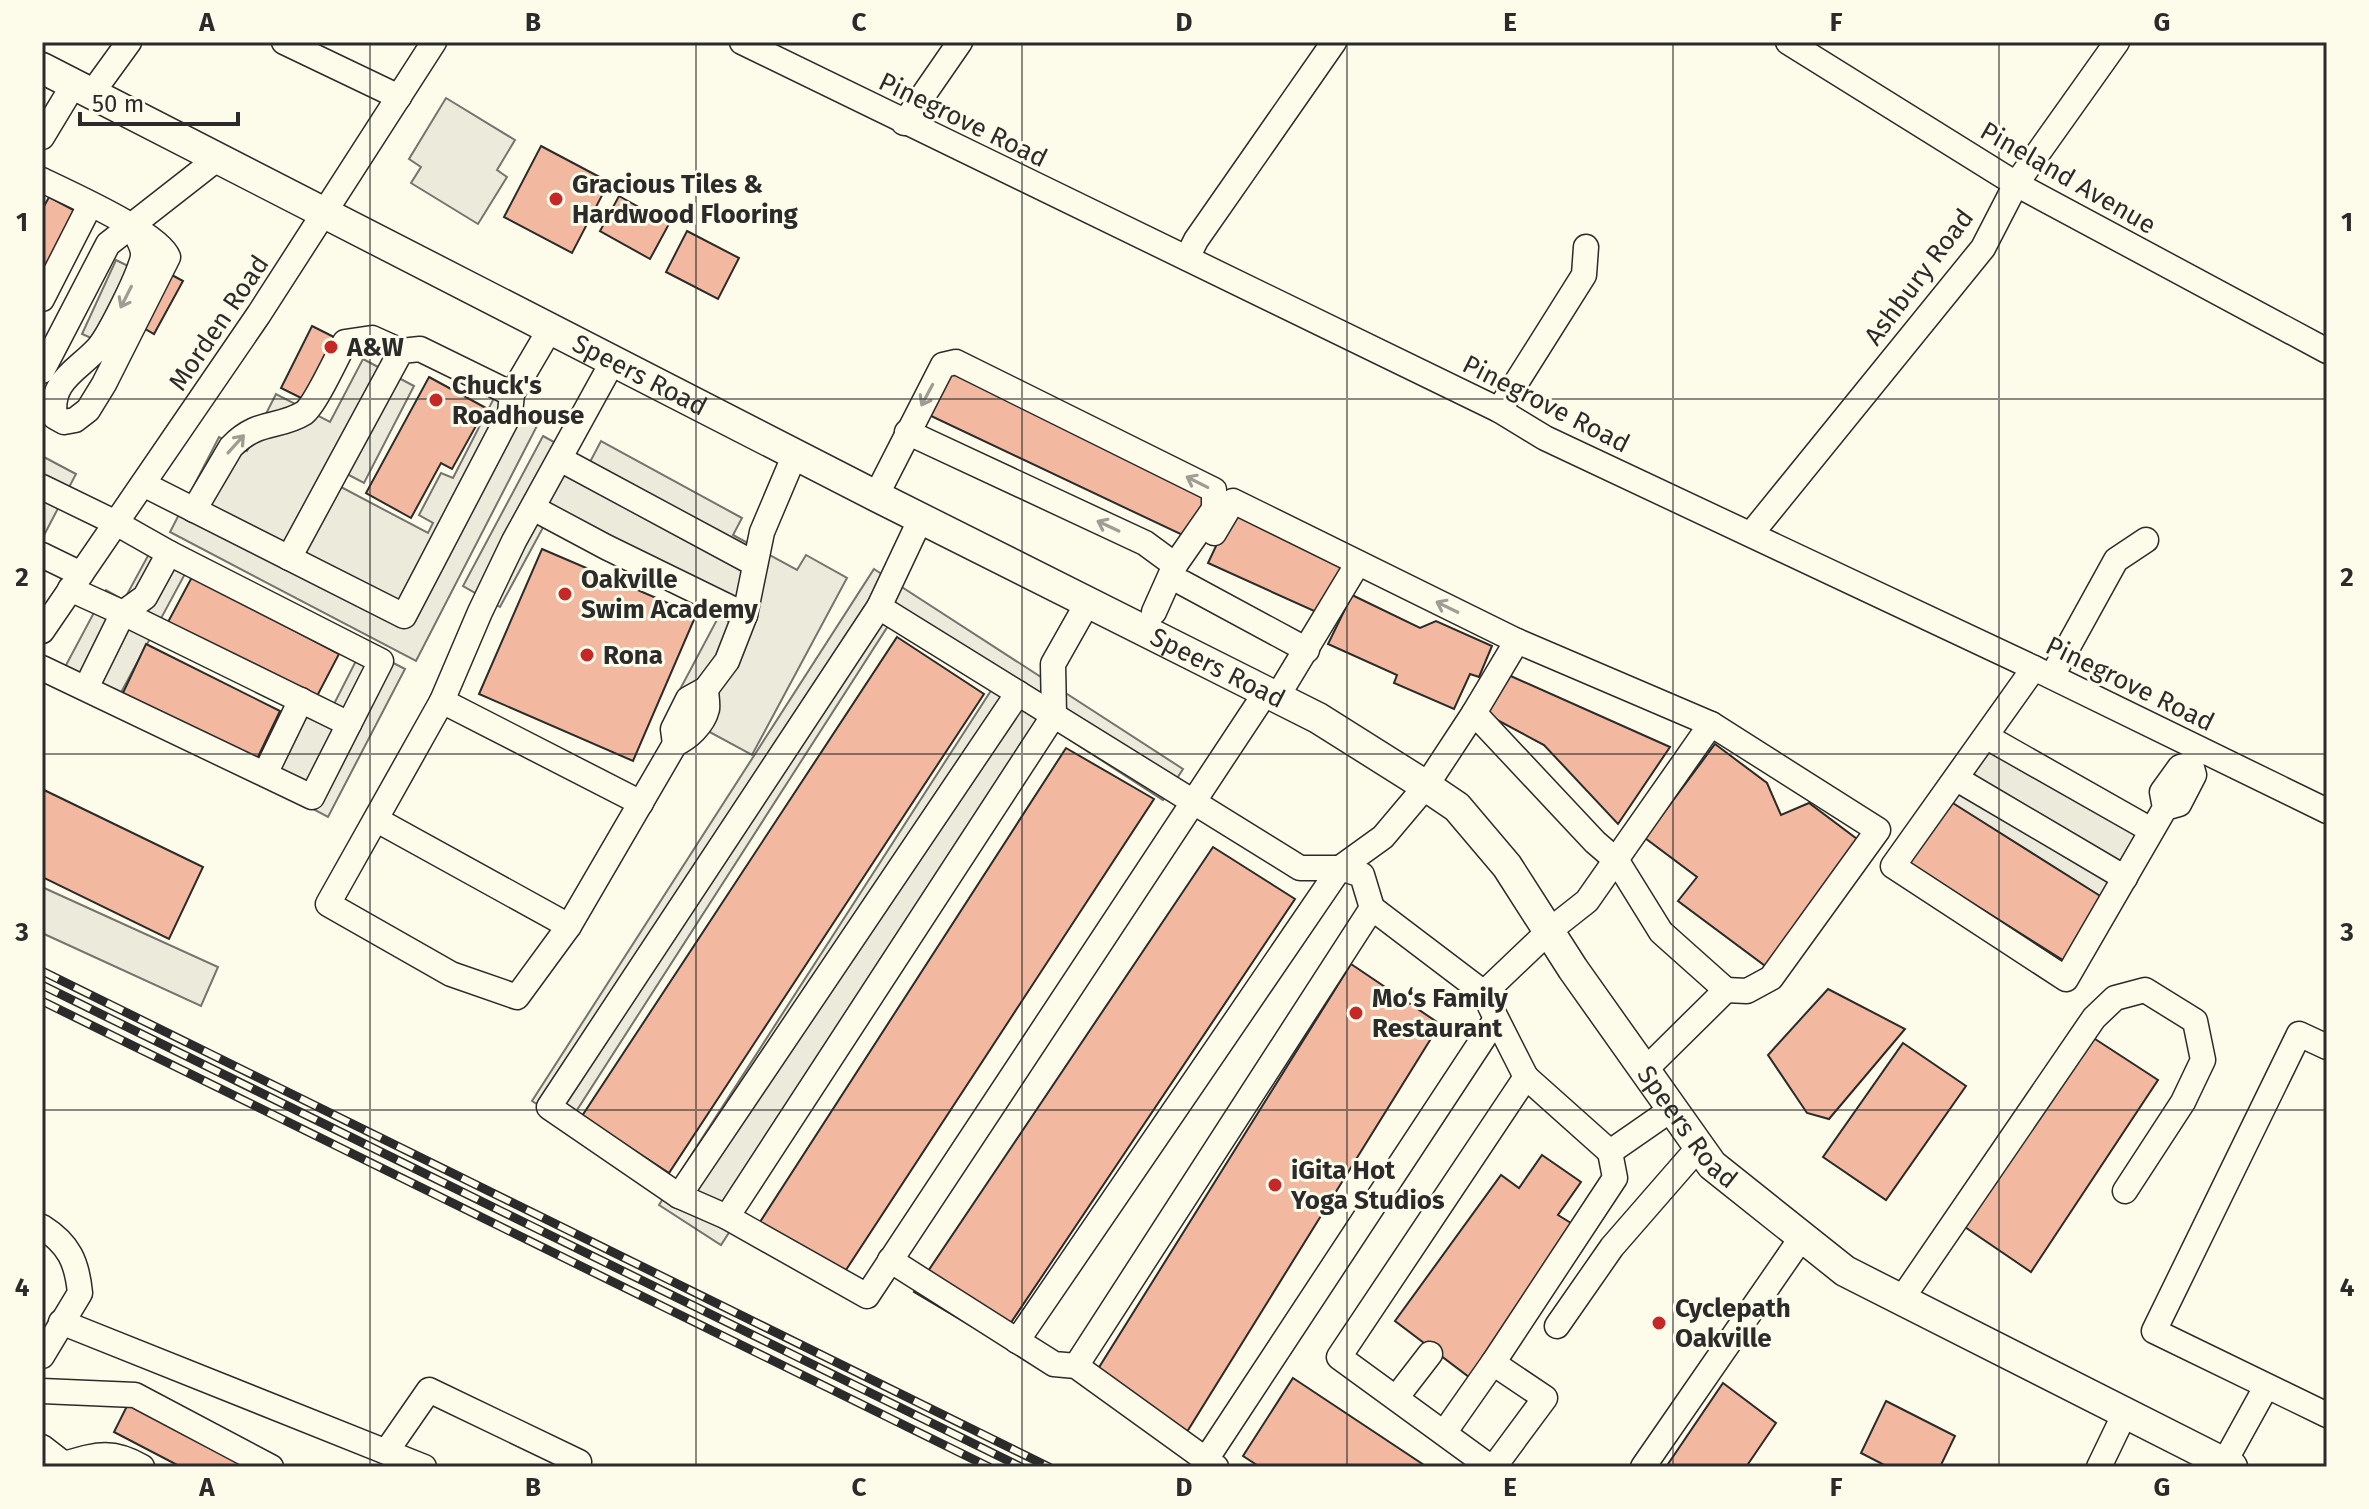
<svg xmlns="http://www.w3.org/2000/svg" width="2369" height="1509" font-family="'Fira Sans',sans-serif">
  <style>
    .parking { fill: #eceadb; stroke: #74746e; stroke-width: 2 }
    .building { fill: #f2b8a0; stroke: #2b2b2b; stroke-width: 2 }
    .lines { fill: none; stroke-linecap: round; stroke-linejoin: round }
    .minor-casing { stroke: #2b2b2b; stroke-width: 27 }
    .major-casing { stroke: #2b2b2b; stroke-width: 33 }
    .minor { stroke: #fdfbea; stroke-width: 24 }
    .major { stroke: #fdfbea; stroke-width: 30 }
    .rail-casing { stroke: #2b2b2b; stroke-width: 9 }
    .rail { stroke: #fdfbea; stroke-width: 6; stroke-dasharray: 18; stroke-linecap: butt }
    .oneway { stroke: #9e9d94 }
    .grid { fill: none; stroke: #2b2b2b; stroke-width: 2; stroke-opacity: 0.55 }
    .poi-dot { fill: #c62828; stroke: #fdfbea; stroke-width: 3 }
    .labels { text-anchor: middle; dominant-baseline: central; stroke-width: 6; stroke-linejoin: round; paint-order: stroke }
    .street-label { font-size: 26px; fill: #2b2b2b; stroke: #fdfbea }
    .poi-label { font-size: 26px; font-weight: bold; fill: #2b2b2b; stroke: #fdfbea; text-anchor: start }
    .neatline { fill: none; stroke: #2b2b2b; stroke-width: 3 }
    .grid-label { font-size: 26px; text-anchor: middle; font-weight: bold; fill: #2b2b2b }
  </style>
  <rect width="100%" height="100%" fill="#fdfbea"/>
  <!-- parking -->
  <g class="parking">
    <path d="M446,98L515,140L497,170L507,177L478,224L411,183L421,167L409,159Z"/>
    <path d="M116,260L132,268L98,341L82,334Z"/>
    <path d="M363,359L414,386L364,483L347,474L341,487L428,533L433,523L419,515L441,473L453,478L494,398L539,422L416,661L170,532L219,437L247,451L276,394L330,422Z"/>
    <path d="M543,436L590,462L601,441L742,518L733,535L797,570L806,555L847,578L752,755L669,710L719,616L546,522L500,607L463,586Z"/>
    <path d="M42,456L76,474L42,539Z"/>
    <path d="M156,541L192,561L111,711L57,682L106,590L124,600Z"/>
    <path d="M874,569L1183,769L1163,800L1053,729L721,1245L659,1205L992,689L890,623L568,1124L532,1101Z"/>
    <path d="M363,647L405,669L328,817L260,781L306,694L332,708Z"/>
    <path d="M1990,750L2150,838L2102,905L1948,800Z"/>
    <path d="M42,887L218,967L201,1006L42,933Z"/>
  </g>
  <!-- building -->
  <g class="building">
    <path d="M541,146L609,182L572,253L504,217Z"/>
    <path d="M619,196L669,224L650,259L600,231Z"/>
    <path d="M49,197L81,214L42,287V210Z"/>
    <path d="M687,231L739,258L718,299L666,272Z"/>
    <path d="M157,267L183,281L154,334L128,319Z"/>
    <path d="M312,326L338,339L305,400L281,388Z"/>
    <path d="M950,370L1212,494L1191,539L929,415Z"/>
    <path d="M429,377L486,408L452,469L441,463L411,518L366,493Z"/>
    <path d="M1232,512L1347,567L1323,615L1208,563Z"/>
    <path d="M542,549L696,615L633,761L479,694Z"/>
    <path d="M192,577L339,654L315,700L168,622Z"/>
    <path d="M1352,595L1420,628L1436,621L1492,646L1479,677L1470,674L1454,709L1394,683L1397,675L1328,644Z"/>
    <path d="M897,637L984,694L669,1173L582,1116Z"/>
    <path d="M146,644L280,711L256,761L122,695Z"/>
    <path d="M1504,673L1670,747L1618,824L1544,745L1486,714Z"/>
    <path d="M1715,744L1767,783L1781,815L1809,803L1861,842L1768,968L1678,901L1697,877L1645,838Z"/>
    <path d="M1066,748L1154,799L844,1273L760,1222Z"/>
    <path d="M42,789L203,867L169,939L42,877Z"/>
    <path d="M1948,800L2105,899L2066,962L1909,863Z"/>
    <path d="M1213,847L1295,899L998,1342L914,1292Z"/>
    <path d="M1351,964L1440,1024L1185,1435L1093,1377Z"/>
    <path d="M1828,989L1905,1029L1829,1119L1807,1113L1768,1055Z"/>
    <path d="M2092,1037L2158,1080L2031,1272L1962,1225Z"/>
    <path d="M1903,1043L1966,1086L1886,1200L1823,1157Z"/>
    <path d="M1542,1155L1581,1182L1558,1215L1579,1228L1469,1377L1395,1321L1501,1175L1519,1188Z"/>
    <path d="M1293,1378L1427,1467H1260L1243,1456Z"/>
    <path d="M1723,1383L1776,1423L1746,1467H1666Z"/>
    <path d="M1886,1401L1955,1436L1940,1467H1888L1861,1453Z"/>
    <path d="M129,1402L253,1467H181L114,1432Z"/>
  </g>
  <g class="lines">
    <!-- minor casing -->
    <g class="minor-casing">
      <g id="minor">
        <path d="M284,42L399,97"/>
        <path d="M742,42L1499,410L1545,438L2034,668L2327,811"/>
        <path d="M1788,42L2016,184L2327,351"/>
        <path d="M92,93L129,42"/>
        <path d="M904,123L960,42"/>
        <path d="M42,137L74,84"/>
        <path d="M42,180C68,193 159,233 168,257L104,384L88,410L75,420L64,422L55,417C49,381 77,371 98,348C108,337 144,267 143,254C143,245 135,234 131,225"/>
        <path d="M1187,258L1196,240L1334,42"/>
        <path d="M42,299L90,205"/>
        <path d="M613,361L514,541L480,612L442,701L328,904L451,974L517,997L569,926L675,744C688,738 703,725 707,709C708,704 706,695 706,689"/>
        <path d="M42,371L108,244L218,158"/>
        <path d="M1499,410L1584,275L1586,247"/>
        <path d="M907,432L1145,543L1175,565"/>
        <path d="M560,459L755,564"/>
        <path d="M143,484L404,616L510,413L512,394L550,329"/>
        <path d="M42,487L116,523L169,553L145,597L123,613L70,589"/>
        <path d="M876,496L943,365L956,362L1214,490V509L1175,565L1154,612"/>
        <path d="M533,508L606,547L745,615"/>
        <path d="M194,510L231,447C258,419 278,429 304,413C315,405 337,357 345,342L372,338L401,351"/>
        <path d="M1214,533L1233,501L1517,641"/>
        <path d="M1751,534L1983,248L2016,184L2117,42"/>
        <path d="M42,555L81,574"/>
        <path d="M289,558L401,351L420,349L512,394"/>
        <path d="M1183,583L1307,650"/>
        <path d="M1088,602L1053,664L1054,715L727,1217L867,1296L1266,692"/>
        <path d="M879,607L1300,868H1340L1017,1341"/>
        <path d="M42,631L259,314L434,42"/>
        <path d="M42,668L312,797L381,661L169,553"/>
        <path d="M2034,668L1893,866L2066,979L2165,808L2162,792L2180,767L2191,764L2194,775L2179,804L2165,808"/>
        <path d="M2052,676L2116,560L2146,540"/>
        <path d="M86,688L123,613L349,724"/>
        <path d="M1277,697L1358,563"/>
        <path d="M442,701L641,803"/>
        <path d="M1987,737L2151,830"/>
        <path d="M675,744L673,729L688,699L706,689L727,661L745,615L762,532L795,454"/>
        <path d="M265,774L301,700"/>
        <path d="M1957,779L2125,878"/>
        <path d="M377,820L569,926"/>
        <path d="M1340,868L1383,837L1426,786L1474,713"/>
        <path d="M1372,908L1484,993L1549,931L1587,901L1711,724L1878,830L1771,978L1747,991L1726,990"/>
        <path d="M1490,1006L1526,1077"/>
        <path d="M2327,1047L2299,1034L2154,1331L2327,1415"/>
        <path d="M1645,1070L1726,990L1661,932L1617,861L1595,842L1474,713L1517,641L1711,724"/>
        <path d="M679,1196L1018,693"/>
        <path d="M727,1217L679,1196L549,1107L879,607L921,518"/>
        <path d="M42,1227C69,1244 77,1262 80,1293L42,1356"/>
        <path d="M890,1260L1054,1364L1076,1366L1216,1467"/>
        <path d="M1901,1300L2094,1018L2115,998L2145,990L2195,1021L2203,1060L2183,1102L2125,1191"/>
        <path d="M61,1322L424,1467"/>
        <path d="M1557,1326L1612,1247L1699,1147"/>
        <path d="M1493,1363L1615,1178L1610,1152"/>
        <path d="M1076,1366L1372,908L1362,875L1340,868"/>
        <path d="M42,1391L135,1395L271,1467"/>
        <path d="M1396,1398L1430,1354"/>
        <path d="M1444,1433L1493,1363L1545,1398L1494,1467"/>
        <path d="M42,1447L64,1464L62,1467"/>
        <path d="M386,1452L429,1390L579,1462L576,1467"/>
        <path d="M1205,1461L1496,1019"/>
        <path d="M2224,1463L2266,1387"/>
        <path d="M64,1464C96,1455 111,1449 142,1467"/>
        <path d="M1490,1467L1339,1357L1526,1077L1610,1152L1672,1109"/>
        <path d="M1643,1467L1802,1237"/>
        <path d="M2099,1467L2125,1413"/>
      </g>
    </g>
    <!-- major casing -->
    <g class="major-casing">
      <g id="major">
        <path id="s1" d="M42,68L876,496L1318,718L1426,786L1457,807L1507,866L1573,969L1712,1165L1845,1271L2232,1467"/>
      </g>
    </g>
    <!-- minor -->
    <use href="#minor" class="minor"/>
    <!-- major -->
    <use href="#major" class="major"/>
    <!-- rail casing -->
    <g class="rail-casing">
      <g id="rail">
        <path d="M42,971L1049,1467"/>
        <path d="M42,985L1021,1467"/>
        <path d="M42,1001L989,1467"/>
      </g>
    </g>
    <!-- rail -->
    <use href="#rail" class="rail"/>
  </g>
  <!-- one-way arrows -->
  <defs><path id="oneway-shaft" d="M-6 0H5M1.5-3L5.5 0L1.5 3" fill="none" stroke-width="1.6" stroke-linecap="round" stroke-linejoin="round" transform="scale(2)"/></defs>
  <g class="oneway">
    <use href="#oneway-shaft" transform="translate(126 297) rotate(117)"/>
    <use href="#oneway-shaft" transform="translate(927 395) rotate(118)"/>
    <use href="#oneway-shaft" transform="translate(236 444) rotate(-48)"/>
    <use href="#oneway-shaft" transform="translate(1197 482) rotate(-153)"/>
    <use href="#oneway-shaft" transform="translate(1108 526) rotate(-155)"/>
    <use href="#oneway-shaft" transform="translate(1447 607) rotate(-154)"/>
  </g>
  <!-- grid -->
  <path class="grid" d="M370,42V1467M696,42V1467M1022,42V1467M1347,42V1467M1673,42V1467M1999,42V1467M42,399H2327M42,754H2327M42,1110H2327"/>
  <!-- markers -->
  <g class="poi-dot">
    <circle cx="556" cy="199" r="8"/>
    <circle cx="331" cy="347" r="8"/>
    <circle cx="436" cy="400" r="8"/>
    <circle cx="565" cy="594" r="8"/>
    <circle cx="587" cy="655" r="8"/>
    <circle cx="1356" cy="1013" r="8"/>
    <circle cx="1275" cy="1185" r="8"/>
    <circle cx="1659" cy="1323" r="8"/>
  </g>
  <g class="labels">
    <!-- street labels -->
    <g class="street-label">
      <text transform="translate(963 120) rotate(26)">Pinegrove Road</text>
      <text transform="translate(2068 178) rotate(30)">Pineland Avenue</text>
      <text transform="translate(1919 277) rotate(-53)">Ashbury Road</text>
      <text transform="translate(219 323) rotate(-56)">Morden Road</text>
      <text stroke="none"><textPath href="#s1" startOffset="672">Speers Road</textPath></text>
      <text transform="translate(1546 404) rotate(27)">Pinegrove Road</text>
      <text stroke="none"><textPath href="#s1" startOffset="1320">Speers Road</textPath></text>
      <text transform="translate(2130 684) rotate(26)">Pinegrove Road</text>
      <text stroke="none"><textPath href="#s1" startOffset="1992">Speers Road</textPath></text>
    </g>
    <!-- poi labels -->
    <g class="poi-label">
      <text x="572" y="184">Gracious Tiles &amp;<tspan x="572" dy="30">Hardwood Flooring</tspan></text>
      <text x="347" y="347">A&amp;W</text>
      <text x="452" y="385">Chuck's<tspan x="452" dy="30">Roadhouse</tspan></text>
      <text x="581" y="579">Oakville<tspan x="581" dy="30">Swim Academy</tspan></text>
      <text x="603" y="655">Rona</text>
      <text x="1372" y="998">Mo‘s Family<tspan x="1372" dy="30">Restaurant</tspan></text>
      <text x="1291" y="1170">iGita Hot<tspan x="1291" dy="30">Yoga Studios</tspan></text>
      <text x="1675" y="1308">Cyclepath<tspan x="1675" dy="30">Oakville</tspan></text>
    </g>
  </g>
  <!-- border -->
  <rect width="2369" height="1509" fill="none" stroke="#fdfbea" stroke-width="88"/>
  <!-- scale -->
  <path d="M80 112v12h158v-12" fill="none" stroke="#2b2b2b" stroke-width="4"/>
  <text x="92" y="112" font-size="24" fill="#2b2b2b" stroke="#fdfbea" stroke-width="6" paint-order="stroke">50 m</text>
  <rect x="44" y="44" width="2281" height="1421" class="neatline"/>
  <g class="grid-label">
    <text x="207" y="31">A</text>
    <text x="533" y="31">B</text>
    <text x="859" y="31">C</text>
    <text x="1184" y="31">D</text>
    <text x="1510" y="31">E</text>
    <text x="1836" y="31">F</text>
    <text x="2162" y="31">G</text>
    <text x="22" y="231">1</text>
    <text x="2347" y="231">1</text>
    <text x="22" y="586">2</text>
    <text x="2347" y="586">2</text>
    <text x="22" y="941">3</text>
    <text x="2347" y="941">3</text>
    <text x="22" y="1296">4</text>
    <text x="2347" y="1296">4</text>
    <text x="207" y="1496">A</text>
    <text x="533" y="1496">B</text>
    <text x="859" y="1496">C</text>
    <text x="1184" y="1496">D</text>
    <text x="1510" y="1496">E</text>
    <text x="1836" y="1496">F</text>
    <text x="2162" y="1496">G</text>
  </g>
</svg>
